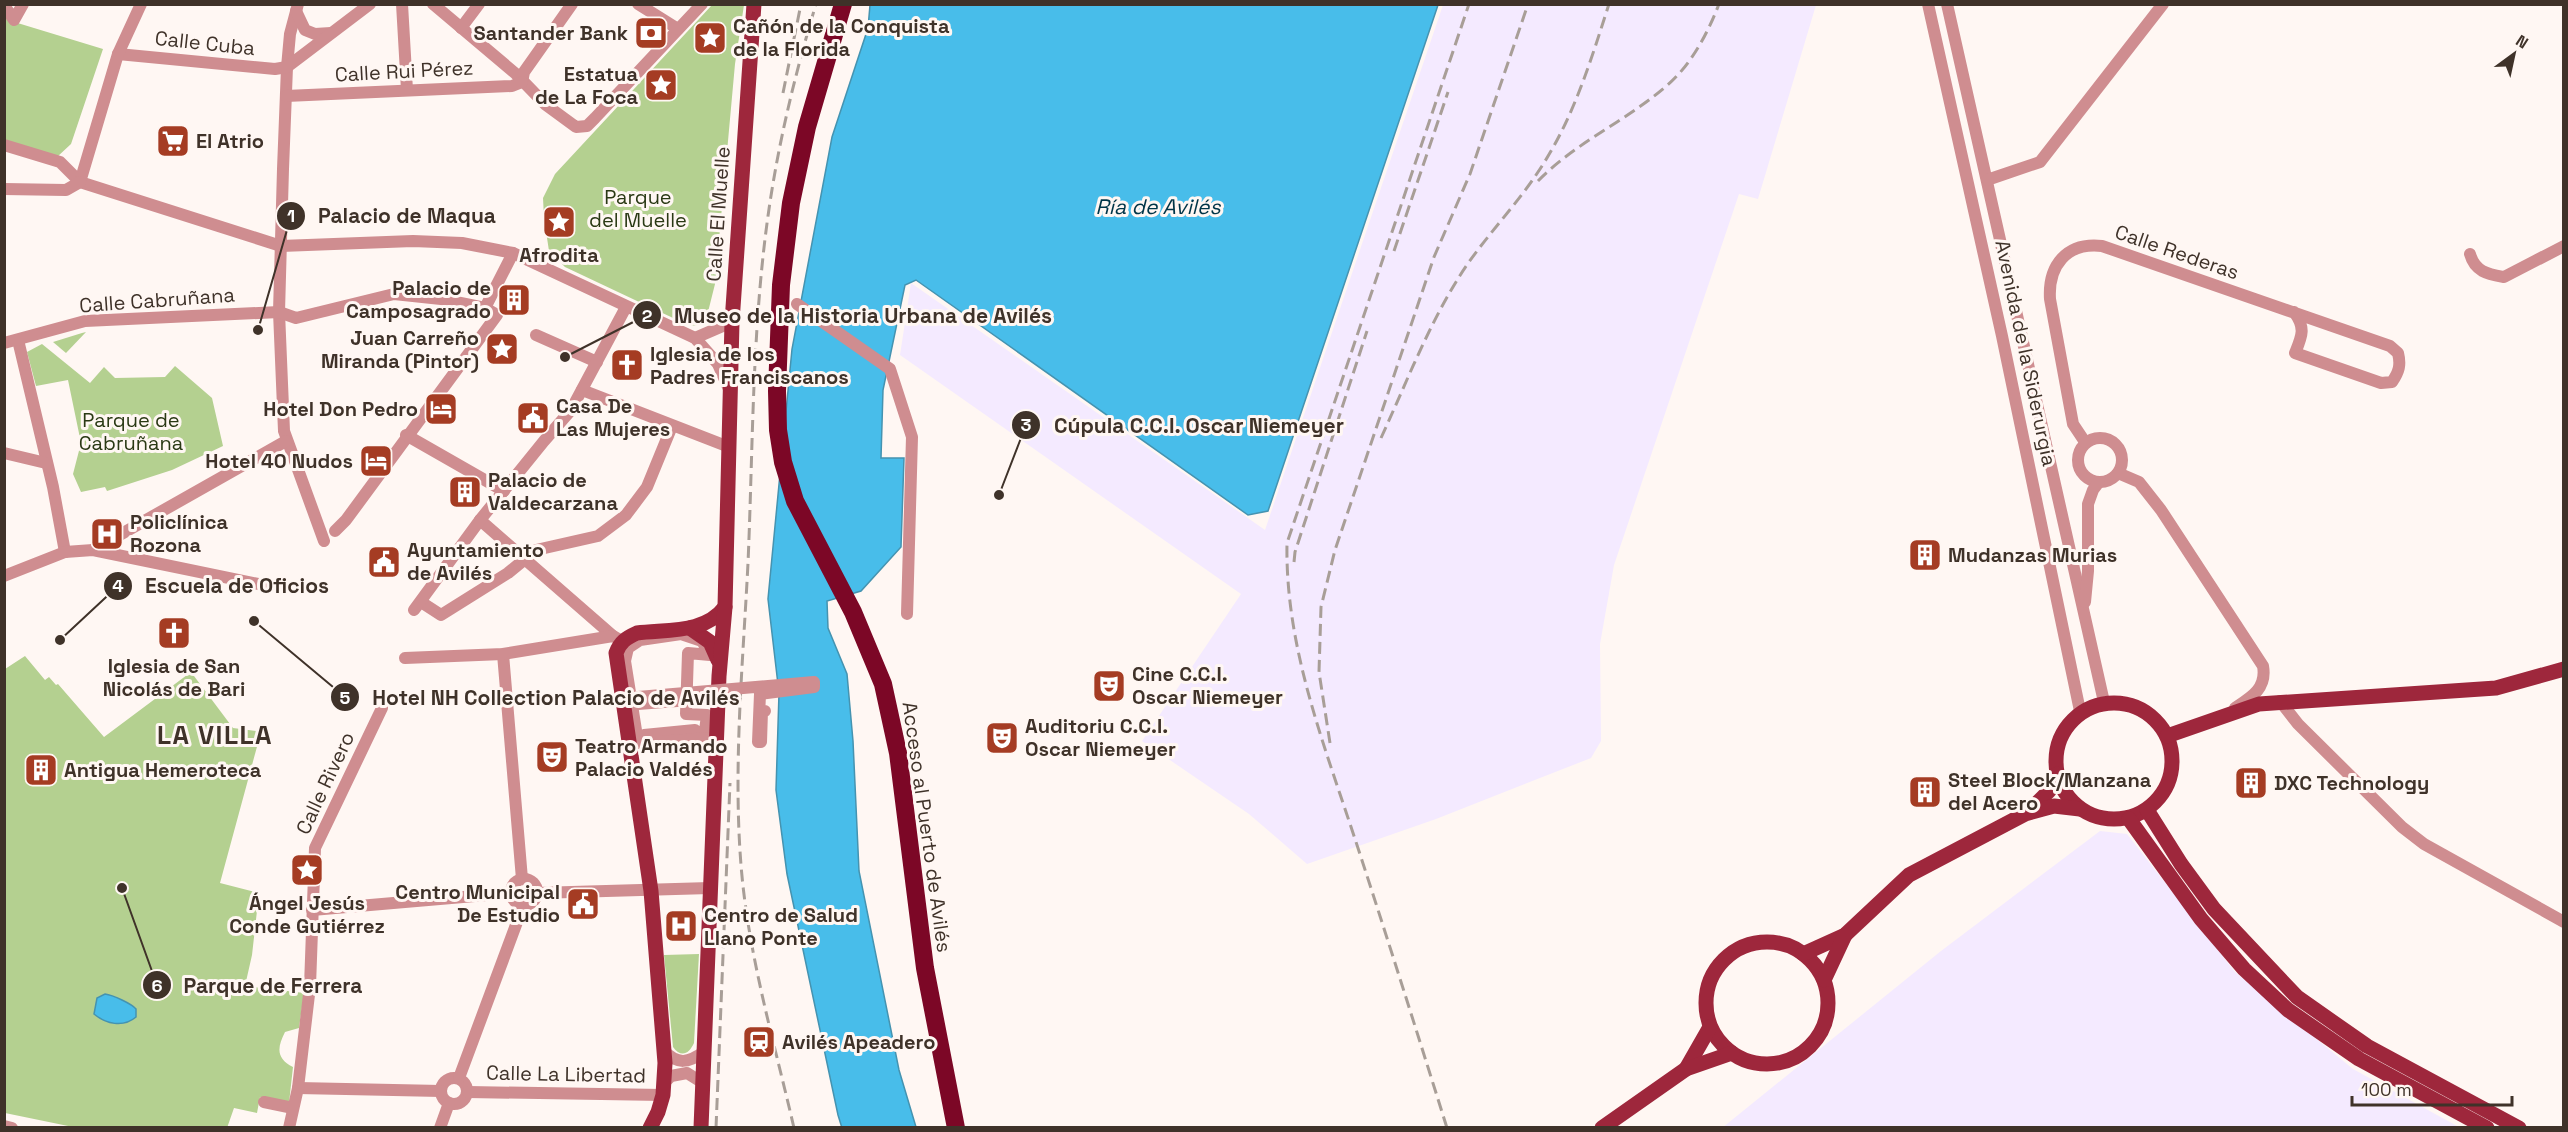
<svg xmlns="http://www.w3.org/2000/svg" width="2568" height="1132" font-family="'Space Grotesk',sans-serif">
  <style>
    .industrial { fill: #f4eaff }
    .green { fill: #b4d090 }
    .water { fill: #48bdea; stroke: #4593b0; stroke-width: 1.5 }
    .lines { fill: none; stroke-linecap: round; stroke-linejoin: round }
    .minor { stroke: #cf8d90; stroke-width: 12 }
    .major { stroke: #9e273c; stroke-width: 15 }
    .highway { stroke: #7c0726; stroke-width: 18 }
    .rail { stroke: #a89e97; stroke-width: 3; stroke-dasharray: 12 6; stroke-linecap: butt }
    .minor-bridge { stroke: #cf8d90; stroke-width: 12 }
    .labels { text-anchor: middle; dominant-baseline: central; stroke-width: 6; stroke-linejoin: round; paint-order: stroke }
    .poi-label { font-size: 20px; font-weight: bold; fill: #3f3229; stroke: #fff7f3; text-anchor: start }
    .street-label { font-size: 20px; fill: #3f3229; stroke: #fff7f3 }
    .park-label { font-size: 20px; fill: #2a3914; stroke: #fff7f3 }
    .water-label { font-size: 21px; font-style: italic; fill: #003548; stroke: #fff7f3 }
    .district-label { font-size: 26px; font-weight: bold; letter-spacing: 1.5px; fill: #3f3229; stroke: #fff7f3 }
    .leader { fill: none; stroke: #3f3229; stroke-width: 2 }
    .callout-dot { fill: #3f3229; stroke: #fff7f3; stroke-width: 2 }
    .mark-label { font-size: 18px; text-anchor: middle; font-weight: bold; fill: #fff }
    .callout-label { font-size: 21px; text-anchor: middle; font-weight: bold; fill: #3f3229; stroke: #fff7f3; stroke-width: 6; stroke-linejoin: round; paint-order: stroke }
  </style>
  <rect width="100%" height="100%" fill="#fff7f3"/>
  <!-- industrial -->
  <g class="industrial">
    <path d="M1443,5H1816L1758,199L1739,194L1614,565L1600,644L1601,741L1591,758L1436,819L1307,864L1249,814L1142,741L1241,594L900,355L911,283L1265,530Z"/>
    <path d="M2100,831L2127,834L2235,972L2353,1069L2459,1127L1722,1128L1941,951Z"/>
  </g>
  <!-- green -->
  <g class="green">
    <path d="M712,5H744L735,64L715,284L705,324L690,326L565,267L549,251L544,218L543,198L555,174Z"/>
    <path d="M4,17L11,21L103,49L71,144L57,157L5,140Z"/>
    <path d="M86,332L66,353L53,342L82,333Z"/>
    <path d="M42,344L90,383L104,367L115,378L165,377L175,366L212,398L223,446L172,470L107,491L105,487L81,492L73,474L81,443L68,380L36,386L27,352Z"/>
    <path d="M25,656L45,680L49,677L56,685L58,684L104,737L191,672L233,728L256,731L258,743L220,883L259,893L252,955L245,986L304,993L299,1028L285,1032C277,1048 276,1058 293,1067L289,1103L260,1097L257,1113L234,1108L227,1128L73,1127L5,1113V669Z"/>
    <path d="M699,954L694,1043C689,1054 681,1058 673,1047L664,955Z"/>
  </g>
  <!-- water -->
  <g class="water">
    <path d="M870,5H1438L1268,511L1248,515L916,280L905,285L883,390L881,458H904L901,547L861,591L827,601L828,628L847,674L853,741L859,871L899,1070L916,1127L842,1128L838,1115L787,874L776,790L779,693L768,599L792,349L832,137L868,28Z"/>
    <path d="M105,994C113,995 132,1004 136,1009V1017C123,1028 106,1024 94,1014L97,998Z"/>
  </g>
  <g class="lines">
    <!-- minor -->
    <g class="minor">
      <path d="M298,4L290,34L287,67L283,169L279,312L284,431L324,541"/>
      <path d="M402,4L407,90"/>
      <path d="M433,4L516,74L546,105L576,127L587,126L595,118L702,4"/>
      <path d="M638,4L678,29"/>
      <path d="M1928,4L2002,336L2080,711"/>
      <path d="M1947,4L2104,702"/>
      <path d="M4,5L14,20L23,4"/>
      <path d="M296,11L305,30L315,34L331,33"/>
      <path d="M461,28L479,4"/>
      <path d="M118,54L275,69L287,67L370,4"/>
      <path d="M522,82L524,72L572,4"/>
      <path d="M286,96L512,86L522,82"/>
      <path d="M4,145L60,162L80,182L281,246L413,241L462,243L513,253L695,338L718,364L729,389"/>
      <path d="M1987,180L2040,162L2163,4"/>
      <path d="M80,182L118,54L141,4"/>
      <path d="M4,189L66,190L80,182"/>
      <path d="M2470,254C2475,272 2488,274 2504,277L2564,246"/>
      <path d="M797,304L890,369L912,437L907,614"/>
      <path d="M485,308L513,253"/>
      <path d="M536,335L597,362"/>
      <path d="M695,338L732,322"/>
      <path d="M18,340L53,487L65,552"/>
      <path d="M4,343L85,321L279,312L296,318L394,294L441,299L485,308L497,315L346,520L335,531"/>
      <path d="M582,390L729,447"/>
      <path d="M406,435L504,491"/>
      <circle cx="2100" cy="460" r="22"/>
      <path d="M2085,442L2073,424L2050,299C2048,266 2066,242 2102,246L2390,346L2398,353C2401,365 2399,372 2392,382L2381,383L2295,353C2302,336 2306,328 2294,312"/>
      <path d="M4,453L46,463"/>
      <path d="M2118,473L2139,482L2161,510L2263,666C2267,688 2252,697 2235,708"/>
      <path d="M480,520L613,636"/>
      <path d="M93,550L286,441"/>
      <path d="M4,576L65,552L93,550L268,586"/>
      <path d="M421,602L441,615L508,573L536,550L598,536L626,515L647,487L672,426"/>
      <path d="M2085,602L2088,571V504L2093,490L2099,482"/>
      <path d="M414,610L480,520L544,441L571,410L626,307"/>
      <path d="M681,634L702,641L710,655L688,653L686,714L707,715L704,739L695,730L644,735L638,743L625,661L628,648L640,640Z"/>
      <path d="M503,654L522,879"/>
      <path d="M405,658L503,654L613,636L622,641"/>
      <path d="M760,694L758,742H761L762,711H765"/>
      <path d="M2280,701L2298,724L2402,827L2424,844L2564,922"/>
      <path d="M659,742L708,738"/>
      <circle cx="524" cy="892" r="13"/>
      <path d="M537,893L710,888"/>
      <path d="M312,910L510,893"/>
      <path d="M664,1051C678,1065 688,1063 704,1052"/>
      <circle cx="454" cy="1091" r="13"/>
      <path d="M459,1078L523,906"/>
      <path d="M665,1082L671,1076L687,1073L703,1083"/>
      <path d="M298,1088L441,1091"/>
      <path d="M468,1092L663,1095"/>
      <path d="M264,1102L293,1108"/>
      <path d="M4,1126L12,1128"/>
      <path d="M289,1128L298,1088L310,986L315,848L382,708"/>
      <path d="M440,1128L449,1103"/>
    </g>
    <!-- major -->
    <g class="major">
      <path d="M690,628L710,642L718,660"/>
      <circle cx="2114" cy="761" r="58"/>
      <path d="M2167,736L2259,704L2496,688L2564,669"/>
      <path d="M2147,810L2181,864L2214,909L2297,997L2367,1046L2519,1128"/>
      <path d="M2028,812L2049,791L2057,774"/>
      <path d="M2129,819L2201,919L2244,969L2288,1010L2359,1059L2487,1128"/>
      <circle cx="1767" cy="1003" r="61"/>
      <path d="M1803,954L1845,935L1909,875L2025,814L2054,806L2080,809"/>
      <path d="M1824,980L1845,935"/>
      <path d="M1686,1069L1710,1027"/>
      <path d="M650,1128L658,1112L663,1095L665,1063L651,891L616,653C620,642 626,638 637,633C667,629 705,634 725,607"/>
      <path d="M701,1128L719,676L725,607L732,322L754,4"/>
      <path d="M1602,1128L1686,1069L1732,1053"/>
    </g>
    <!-- highway -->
    <path class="highway" d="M843,4L807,127L791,203L781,285L777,391L778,430L783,462L795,501L853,612L883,684L898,753L925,968L956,1128"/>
    <!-- rail -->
    <g class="rail">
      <path d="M783,93L801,4"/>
      <path d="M1538,181C1575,143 1624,122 1664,88C1690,67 1707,35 1719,4"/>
      <path d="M1394,251L1448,92"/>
      <path d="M1381,438C1405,386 1426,331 1456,282C1479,243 1513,210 1538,172C1573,120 1590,63 1609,4"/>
      <path d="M1294,562L1295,552L1367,331"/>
      <path d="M1330,743L1319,672L1321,607L1335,550L1434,257L1470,174L1526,10"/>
      <path d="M716,1128L730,783"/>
      <path d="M794,1128C774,1041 748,954 741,865C733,765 743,663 748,563C753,447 752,330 768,216C778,144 795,74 816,4"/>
      <path d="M1447,1128C1417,1032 1387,937 1356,842C1324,744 1285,647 1287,543L1469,4"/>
    </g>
    <!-- minor-bridge -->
    <path class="minor-bridge" d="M690,700L638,704V697L814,682V687L760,694"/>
  </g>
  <!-- icons -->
  <defs>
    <g id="bank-square" transform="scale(1.725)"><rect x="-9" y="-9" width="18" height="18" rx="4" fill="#a53c23" stroke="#fff7f3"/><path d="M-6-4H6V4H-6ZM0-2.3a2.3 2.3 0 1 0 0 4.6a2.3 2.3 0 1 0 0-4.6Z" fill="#fff"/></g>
    <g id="sight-square" transform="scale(1.725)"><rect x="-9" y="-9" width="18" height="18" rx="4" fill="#a53c23" stroke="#fff7f3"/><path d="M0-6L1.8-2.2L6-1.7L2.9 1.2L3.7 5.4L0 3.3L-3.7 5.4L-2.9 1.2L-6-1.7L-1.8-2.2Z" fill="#fff"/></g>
    <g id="supermarket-square" transform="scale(1.725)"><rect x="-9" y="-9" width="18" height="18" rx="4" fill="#a53c23" stroke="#fff7f3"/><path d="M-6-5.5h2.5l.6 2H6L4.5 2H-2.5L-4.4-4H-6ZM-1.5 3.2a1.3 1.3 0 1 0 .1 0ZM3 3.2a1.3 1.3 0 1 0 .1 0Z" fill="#fff"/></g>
    <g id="building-square" transform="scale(1.725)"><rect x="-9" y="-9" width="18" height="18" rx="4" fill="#a53c23" stroke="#fff7f3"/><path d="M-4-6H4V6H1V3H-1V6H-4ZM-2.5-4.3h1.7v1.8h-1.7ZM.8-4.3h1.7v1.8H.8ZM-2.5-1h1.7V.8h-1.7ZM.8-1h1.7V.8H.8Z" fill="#fff"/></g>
    <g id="church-square" transform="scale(1.725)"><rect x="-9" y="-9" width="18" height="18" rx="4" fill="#a53c23" stroke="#fff7f3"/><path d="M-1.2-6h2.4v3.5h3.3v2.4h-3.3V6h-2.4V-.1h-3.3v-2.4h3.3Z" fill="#fff"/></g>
    <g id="hotel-square" transform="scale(1.725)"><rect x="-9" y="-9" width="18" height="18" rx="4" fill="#a53c23" stroke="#fff7f3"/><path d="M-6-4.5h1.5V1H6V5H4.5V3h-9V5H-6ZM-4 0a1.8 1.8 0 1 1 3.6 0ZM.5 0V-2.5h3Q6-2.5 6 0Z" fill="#fff"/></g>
    <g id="civic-square" transform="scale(1.725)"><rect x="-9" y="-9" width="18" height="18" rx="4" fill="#a53c23" stroke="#fff7f3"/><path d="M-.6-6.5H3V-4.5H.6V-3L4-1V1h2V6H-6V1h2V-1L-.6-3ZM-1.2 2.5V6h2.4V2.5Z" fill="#fff"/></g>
    <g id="hospital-square" transform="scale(1.725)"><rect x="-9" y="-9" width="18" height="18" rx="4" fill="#a53c23" stroke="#fff7f3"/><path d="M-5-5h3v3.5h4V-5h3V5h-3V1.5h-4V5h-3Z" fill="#fff"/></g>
    <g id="theatre-square" transform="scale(1.725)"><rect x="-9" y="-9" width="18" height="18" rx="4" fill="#a53c23" stroke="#fff7f3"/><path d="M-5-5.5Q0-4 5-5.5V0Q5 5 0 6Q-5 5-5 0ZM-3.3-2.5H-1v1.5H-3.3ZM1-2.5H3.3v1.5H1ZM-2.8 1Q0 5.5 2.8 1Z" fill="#fff"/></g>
    <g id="station-square" transform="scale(1.725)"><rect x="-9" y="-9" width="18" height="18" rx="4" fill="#a53c23" stroke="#fff7f3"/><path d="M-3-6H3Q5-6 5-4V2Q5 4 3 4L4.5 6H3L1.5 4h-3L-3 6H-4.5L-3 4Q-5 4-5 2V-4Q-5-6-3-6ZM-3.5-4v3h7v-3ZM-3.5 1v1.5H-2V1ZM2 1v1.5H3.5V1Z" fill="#fff"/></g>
  </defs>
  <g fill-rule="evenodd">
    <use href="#bank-square" x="651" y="33"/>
    <use href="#sight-square" x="710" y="38"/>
    <use href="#sight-square" x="661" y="85"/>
    <use href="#supermarket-square" x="173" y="141"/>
    <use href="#sight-square" x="559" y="222"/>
    <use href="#building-square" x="514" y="300"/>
    <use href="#sight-square" x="502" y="349"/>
    <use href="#church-square" x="627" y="365"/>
    <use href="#hotel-square" x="441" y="409"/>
    <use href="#civic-square" x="533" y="418"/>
    <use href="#hotel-square" x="376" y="461"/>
    <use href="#building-square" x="465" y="492"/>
    <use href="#hospital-square" x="107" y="534"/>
    <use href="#building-square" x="1925" y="555"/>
    <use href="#civic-square" x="384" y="562"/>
    <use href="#church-square" x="174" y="633"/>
    <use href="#theatre-square" x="1109" y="686"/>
    <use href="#theatre-square" x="1002" y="738"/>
    <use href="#theatre-square" x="552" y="757"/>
    <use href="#building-square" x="41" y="770"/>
    <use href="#building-square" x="2251" y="783"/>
    <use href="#building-square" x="1925" y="792"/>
    <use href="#sight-square" x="307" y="870"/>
    <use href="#civic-square" x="583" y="904"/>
    <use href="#hospital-square" x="681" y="926"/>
    <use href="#station-square" x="759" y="1042"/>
  </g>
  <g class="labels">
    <!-- poi labels -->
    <g class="poi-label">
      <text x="733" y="26">Cañón de la Conquista<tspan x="733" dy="23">de la Florida</tspan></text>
      <text x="628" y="33" text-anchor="end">Santander Bank</text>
      <text x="638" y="74" text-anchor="end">Estatua<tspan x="638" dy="23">de La Foca</tspan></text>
      <text x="196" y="141">El Atrio</text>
      <text x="559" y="255" text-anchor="middle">Afrodita</text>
      <text x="491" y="288" text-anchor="end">Palacio de<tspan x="491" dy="23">Camposagrado</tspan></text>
      <text x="479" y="338" text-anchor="end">Juan Carreño<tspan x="479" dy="23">Miranda (Pintor)</tspan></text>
      <text x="650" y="354">Iglesia de los<tspan x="650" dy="23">Padres Franciscanos</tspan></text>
      <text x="556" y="406">Casa De<tspan x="556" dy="23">Las Mujeres</tspan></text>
      <text x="418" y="409" text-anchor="end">Hotel Don Pedro</text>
      <text x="353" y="461" text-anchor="end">Hotel 40 Nudos</text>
      <text x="488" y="480">Palacio de<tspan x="488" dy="23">Valdecarzana</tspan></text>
      <text x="130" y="522">Policlínica<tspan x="130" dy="23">Rozona</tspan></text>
      <text x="407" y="550">Ayuntamiento<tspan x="407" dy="23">de Avilés</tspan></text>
      <text x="1948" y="555">Mudanzas Murias</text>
      <text x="174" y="666" text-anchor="middle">Iglesia de San<tspan x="174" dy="23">Nicolás de Bari</tspan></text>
      <text x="1132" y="674">Cine C.C.I.<tspan x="1132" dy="23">Oscar Niemeyer</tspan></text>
      <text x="1025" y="726">Auditoriu C.C.I.<tspan x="1025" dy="23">Oscar Niemeyer</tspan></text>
      <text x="575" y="746">Teatro Armando<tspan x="575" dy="23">Palacio Valdés</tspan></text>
      <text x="64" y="770">Antigua Hemeroteca</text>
      <text x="1948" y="780">Steel Block/Manzana<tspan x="1948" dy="23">del Acero</tspan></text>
      <text x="2274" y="783">DXC Technology</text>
      <text x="560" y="892" text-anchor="end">Centro Municipal<tspan x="560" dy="23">De Estudio</tspan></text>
      <text x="307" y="903" text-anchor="middle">Ángel Jesús<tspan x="307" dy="23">Conde Gutiérrez</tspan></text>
      <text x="704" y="915">Centro de Salud<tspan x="704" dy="23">Llano Ponte</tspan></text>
      <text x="782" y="1042">Avilés Apeadero</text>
    </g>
    <!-- street labels -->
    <g class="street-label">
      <text transform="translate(205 43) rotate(6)">Calle Cuba</text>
      <text transform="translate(404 71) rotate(-3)">Calle Rui Pérez</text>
      <text transform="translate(718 214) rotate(-86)">Calle El Muelle</text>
      <text transform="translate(2177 252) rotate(19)">Calle Rederas</text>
      <text transform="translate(157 300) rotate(-4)">Calle Cabruñana</text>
      <text transform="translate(2026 353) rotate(78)">Avenida de la Siderurgia</text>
      <text transform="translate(325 783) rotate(-65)">Calle Rivero</text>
      <text transform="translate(927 827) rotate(82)">Acceso al Puerto de Avilés</text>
      <text transform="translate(566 1074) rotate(1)">Calle La Libertad</text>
    </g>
    <!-- park labels -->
    <g class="park-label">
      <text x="638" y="197">Parque<tspan x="638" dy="23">del Muelle</tspan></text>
      <text x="131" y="420">Parque de<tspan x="131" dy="23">Cabruñana</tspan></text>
    </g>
    <!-- water labels -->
    <g class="water-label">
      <text x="1158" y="206">Ría de Avilés</text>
    </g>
    <!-- district labels -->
    <g class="district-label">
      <text x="215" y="735">LA VILLA</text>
    </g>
  </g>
  <!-- callouts -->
  <path class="leader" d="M258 330L291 216M565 357L647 315M999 495L1026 425M60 640L118 586M254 621L345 697M122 888L157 985"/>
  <g class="callout-dot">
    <circle cx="258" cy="330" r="6"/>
    <circle cx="565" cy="357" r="6"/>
    <circle cx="999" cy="495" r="6"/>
    <circle cx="60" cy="640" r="6"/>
    <circle cx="254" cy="621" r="6"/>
    <circle cx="122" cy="888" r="6"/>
    <circle cx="291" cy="216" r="15"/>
    <circle cx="647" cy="315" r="15"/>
    <circle cx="1026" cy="425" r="15"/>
    <circle cx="118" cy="586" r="15"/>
    <circle cx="345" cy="697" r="15"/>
    <circle cx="157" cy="985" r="15"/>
  </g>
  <g class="mark-label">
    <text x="291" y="222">1</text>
    <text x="647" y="322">2</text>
    <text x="1026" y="431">3</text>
    <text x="118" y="592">4</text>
    <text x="345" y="704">5</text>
    <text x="157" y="992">6</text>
  </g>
  <g class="callout-label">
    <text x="407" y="223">Palacio de Maqua</text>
    <text x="863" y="323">Museo de la Historia Urbana de Avilés</text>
    <text x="1199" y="433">Cúpula C.C.I. Oscar Niemeyer</text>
    <text x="237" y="593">Escuela de Oficios</text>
    <text x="556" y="705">Hotel NH Collection Palacio de Avilés</text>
    <text x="273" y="993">Parque de Ferrera</text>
  </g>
  <!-- border -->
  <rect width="2568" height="1132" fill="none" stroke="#3f3229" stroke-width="12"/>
  <!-- north arrow -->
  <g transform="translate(2514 54) rotate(33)" stroke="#fff7f3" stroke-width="4.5" paint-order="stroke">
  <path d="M0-4.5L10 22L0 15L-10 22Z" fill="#3f3229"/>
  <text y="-9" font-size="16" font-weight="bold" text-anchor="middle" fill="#3f3229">N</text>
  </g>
  <!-- scale -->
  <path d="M2352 1096v9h160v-9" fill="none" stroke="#3f3229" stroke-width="3"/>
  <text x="2361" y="1096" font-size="18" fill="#3f3229" stroke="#fff7f3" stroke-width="4.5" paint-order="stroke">100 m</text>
</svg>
